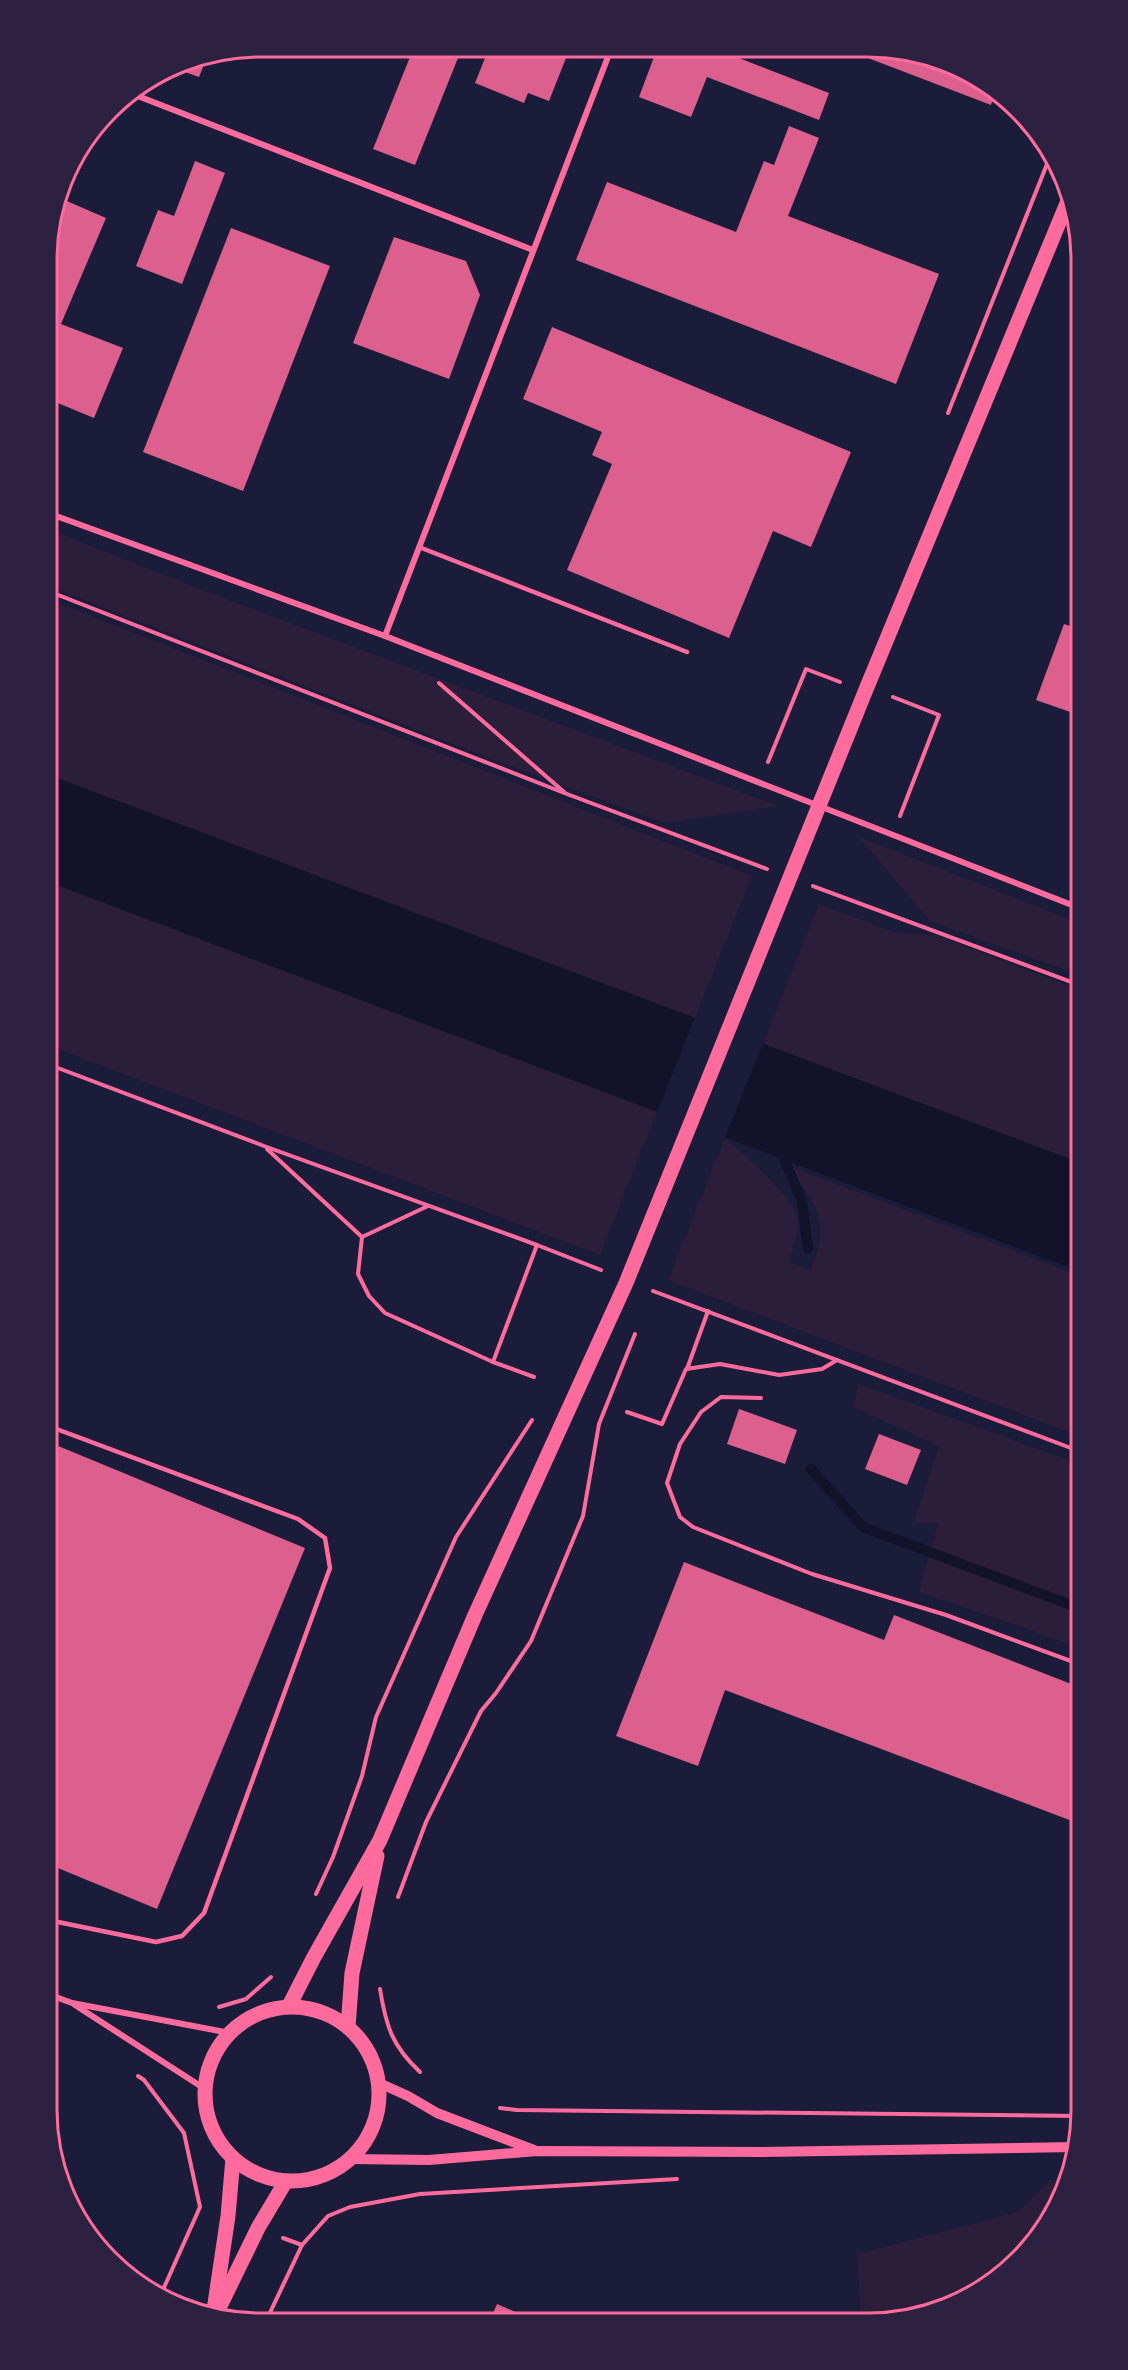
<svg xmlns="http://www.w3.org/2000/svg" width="1128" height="2370" font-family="'Space Grotesk',sans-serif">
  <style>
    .green { fill: #2a1e3b }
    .water { fill: #12122b }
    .pier { fill: #1b1b3a }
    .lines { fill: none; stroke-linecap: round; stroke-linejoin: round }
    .stream { stroke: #12122b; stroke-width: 10 }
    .building { fill: #dd5f8e }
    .path { stroke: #ff6b9d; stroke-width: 4 }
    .service { stroke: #ff6b9d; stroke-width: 4.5 }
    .minor { stroke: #ff6b9d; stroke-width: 6 }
    .tertiary { stroke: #ff6b9d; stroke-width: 10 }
    .primary { stroke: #ff6b9d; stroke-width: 15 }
    .rim { fill: none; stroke: #ff6b9d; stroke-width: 3 }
  </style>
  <rect width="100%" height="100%" fill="#1b1b3a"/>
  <!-- green -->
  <g class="green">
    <path d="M48,529L213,594L778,806L665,823L502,763L48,586Z"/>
    <path d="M48,599L752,876L695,1018L49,775Z"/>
    <path d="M859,837L1077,922V974L930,921Z"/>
    <path d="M49,882L657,1112L600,1255L50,1046Z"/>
    <path d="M819,904L894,932L939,936L1077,989L1078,1162L763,1044Z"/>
    <path d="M725,1138C742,1152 797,1200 798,1221C799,1236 793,1248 789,1262L810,1271C832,1223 816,1202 786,1165L1078,1275L1079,1436L668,1280Z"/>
    <path d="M859,1384L1079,1464V1647L919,1592L938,1523H913L939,1446L853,1407Z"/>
    <path d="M1050,2180H1068L1065,2192L1037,2240L987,2287L924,2316H861L857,2254L1018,2212Z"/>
  </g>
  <!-- water -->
  <path class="water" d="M49,775L1078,1162V1271L49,882Z"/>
  <!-- pier -->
  <path class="pier" d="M696,1015L764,1041L724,1140L656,1115Z"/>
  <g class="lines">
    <!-- stream -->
    <g class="stream">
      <path d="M780,1149L802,1201L808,1249"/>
      <path d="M811,1469L863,1527L1079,1608"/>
    </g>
  </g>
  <!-- building -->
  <g class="building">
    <path d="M414,47L462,48L415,165L373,149Z"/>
    <path d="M489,48H570L549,101L528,93L524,103L475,83Z"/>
    <path d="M657,49H716L829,93L819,120L707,77L691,117L639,97Z"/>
    <path d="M847,50L909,51L995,93L991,105Z"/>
    <path d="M207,57L199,77L171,67L178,63Z"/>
    <path d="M789,126L819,138L788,216L939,274L896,384L576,260L607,182L736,232L764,161L774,165Z"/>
    <path d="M195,161L225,173L182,284L136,266L158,210L174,216Z"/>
    <path d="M60,198L106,218L61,324L123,348L94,418L48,399L47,246Z"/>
    <path d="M231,228L330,266L243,491L143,452Z"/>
    <path d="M394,237L466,261L480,295L449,379L353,343Z"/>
    <path d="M552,327L851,452L811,547L773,531L729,638L567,570L612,464L592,455L602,432L523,399Z"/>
    <path d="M1064,624L1076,628V714L1036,700Z"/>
    <path d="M739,1409L797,1430L785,1464L727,1444Z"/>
    <path d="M879,1434L921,1450L907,1485L865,1469Z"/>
    <path d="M51,1443L305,1548L157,1909L53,1866Z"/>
    <path d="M684,1562L884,1640L894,1615L1079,1687L1080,1824L725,1690L698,1766L616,1736Z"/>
    <path d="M497,2304L529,2318H491Z"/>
  </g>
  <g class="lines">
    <!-- path -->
    <g class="path">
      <path d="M948,413L1051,154"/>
      <path d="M48,591L567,794L767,869"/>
      <path d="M439,683L564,792"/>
      <path d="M893,697L939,715L900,816"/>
      <path d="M768,762L806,669L840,682"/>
      <path d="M813,886L1077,984"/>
      <path d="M50,1065L264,1146L537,1245L601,1270"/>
      <path d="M267,1149L362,1237L358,1274L369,1296L385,1313L493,1362L534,1377"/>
      <path d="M362,1237L428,1206"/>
      <path d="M653,1291L1079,1451"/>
      <path d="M493,1362L537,1245"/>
      <path d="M687,1369L708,1311"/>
      <path d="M761,1398L721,1397L701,1412L680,1444L667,1483L680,1517L693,1527L812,1574L946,1615L1079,1664"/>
      <path d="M627,1412L662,1424L686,1369L720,1364L779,1375L822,1369L837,1360"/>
      <path d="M316,1894L333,1857L362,1776L376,1717L456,1537L532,1420"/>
      <path d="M398,1897L426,1822L481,1711L496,1693L531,1641L583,1516L599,1424L635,1334"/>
      <path d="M380,1989C386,2026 392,2046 420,2072"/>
      <path d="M219,2007L246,1999L271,1977"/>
      <path d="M138,2076L144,2080L184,2133L200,2207L162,2292"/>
      <path d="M500,2108L517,2110L1081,2116"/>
      <path d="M283,2238L302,2245"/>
      <path d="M267,2319L302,2245L328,2216L350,2207L420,2194L677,2179"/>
    </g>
    <!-- service -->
    <g class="service">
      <path d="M419,547L687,652"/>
      <path d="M51,1427L298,1519L325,1538L330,1568L204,1913L182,1936L156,1942L53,1921"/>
    </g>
    <!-- minor -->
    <g class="minor">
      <path d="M130,93L533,250"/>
      <path d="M48,513L385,636L1077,907"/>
      <path d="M385,636L611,49"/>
      <path d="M53,1996L72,2003L230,2033"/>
      <path d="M75,2005L205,2089"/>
    </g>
    <!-- tertiary -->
    <g class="tertiary">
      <path d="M379,2083L408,2096L437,2113L534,2150"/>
      <path d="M350,2159L429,2160L537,2151L761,2152L1076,2147"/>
    </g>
    <!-- primary -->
    <g class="primary">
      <path d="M289,2006L314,1957L380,1840L475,1615L626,1283L867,687L1070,196"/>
      <circle cx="292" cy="2094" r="87"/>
      <path d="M348,2027L352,1973L377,1856"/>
      <path d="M219,2308L258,2228L286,2181"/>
      <path d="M213,2317L228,2216L233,2158"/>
    </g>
  </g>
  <!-- crop -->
  <path d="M0 0H1128V2370H0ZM260 57H868A203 203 0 0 1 1071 260V2110A203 203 0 0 1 868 2313H260A203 203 0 0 1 57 2110V260A203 203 0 0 1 260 57Z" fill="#2d2142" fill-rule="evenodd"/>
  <path class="rim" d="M260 57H868A203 203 0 0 1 1071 260V2110A203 203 0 0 1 868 2313H260A203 203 0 0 1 57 2110V260A203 203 0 0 1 260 57Z"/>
</svg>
